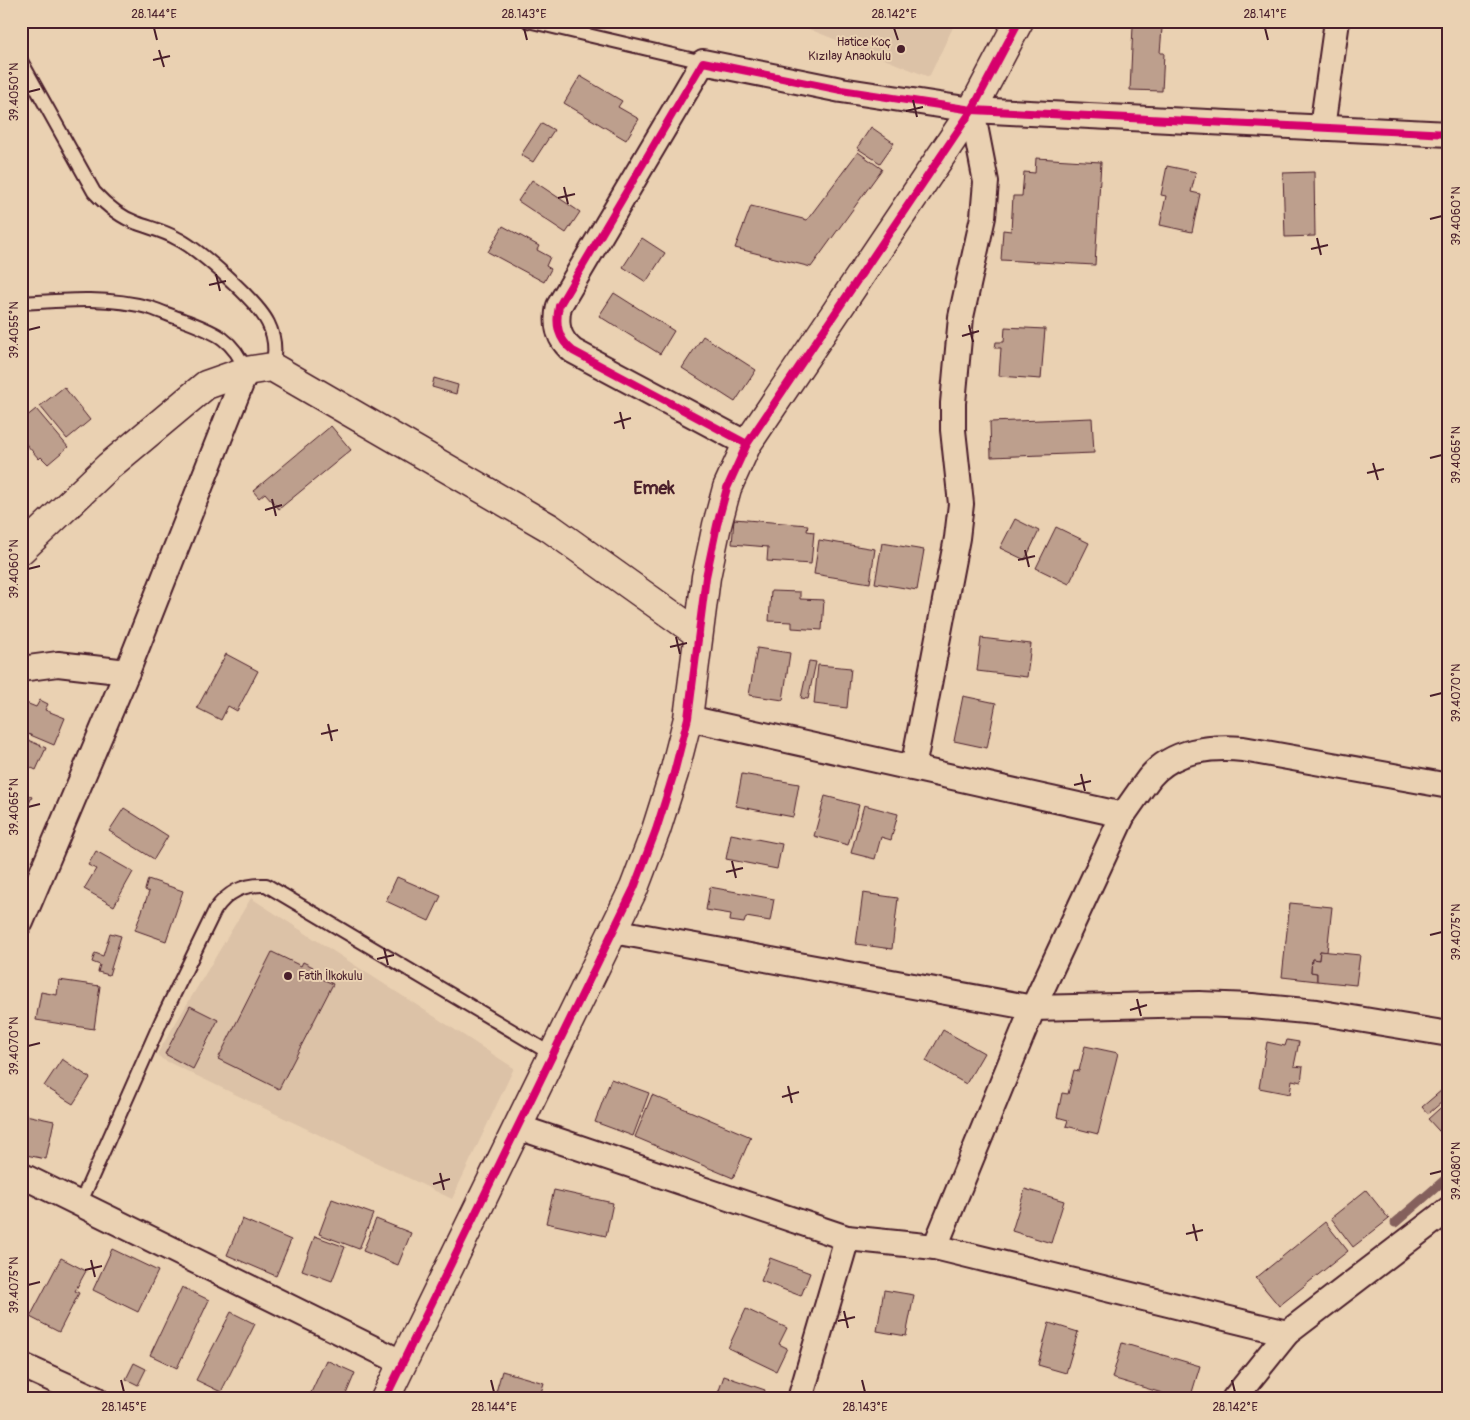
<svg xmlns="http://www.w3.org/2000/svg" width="1470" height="1420" font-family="Pangolin,sans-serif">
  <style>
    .built { fill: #dcc2a7 }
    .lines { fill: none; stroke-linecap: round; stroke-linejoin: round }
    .stream { stroke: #84605c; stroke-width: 9 }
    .building { fill: #bd9f8d; stroke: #4a1f2b }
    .lane-casing { stroke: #4a1f2b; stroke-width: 16 }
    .street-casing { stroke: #4a1f2b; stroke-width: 28 }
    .secondary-casing { stroke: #4a1f2b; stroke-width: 31 }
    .lane { stroke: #ead1b2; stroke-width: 12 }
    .street { stroke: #ead1b2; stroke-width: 24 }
    .secondary { stroke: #ead1b2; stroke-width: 28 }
    .cycleway-casing { stroke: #ead1b2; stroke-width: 11 }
    .cycleway { stroke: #d6006c; stroke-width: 8 }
    .ticks { fill: none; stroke: #4a1f2b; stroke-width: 2 }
    .poi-dot { fill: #4a1f2b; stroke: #ead1b2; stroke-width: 2 }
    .labels { text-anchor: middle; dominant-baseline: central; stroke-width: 4; stroke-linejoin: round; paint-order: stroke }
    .poi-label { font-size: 12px; fill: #4a1f2b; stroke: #ead1b2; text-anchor: end }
    .district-label { font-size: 18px; font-weight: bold; fill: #4a1f2b; stroke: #ead1b2 }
    .neatline { fill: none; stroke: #4a1f2b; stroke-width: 2 }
    .ticks-label { font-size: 12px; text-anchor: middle; fill: #4a1f2b }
  </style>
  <rect width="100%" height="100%" fill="#ead1b2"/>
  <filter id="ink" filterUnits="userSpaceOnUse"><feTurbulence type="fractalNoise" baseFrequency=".02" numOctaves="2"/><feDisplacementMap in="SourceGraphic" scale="10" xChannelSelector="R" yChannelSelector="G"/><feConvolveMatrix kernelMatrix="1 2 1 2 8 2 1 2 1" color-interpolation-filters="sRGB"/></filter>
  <g filter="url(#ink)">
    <!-- built -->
    <g class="built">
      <path d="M789,21H956L929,77Z"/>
      <path d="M251,898L514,1068L452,1199L162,1059L157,1054Z"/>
    </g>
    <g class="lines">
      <!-- stream -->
      <path class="stream" d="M1395,1223L1449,1176"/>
    </g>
    <!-- building -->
    <g class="building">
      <path d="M1133,26L1162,28L1160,53H1164L1162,91L1130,90Z"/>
      <path d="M580,76L622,101L618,107L639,119L626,140L564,103Z"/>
      <path d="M542,123L554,130L533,162L521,155Z"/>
      <path d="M871,127L894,143L880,163L857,148Z"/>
      <path d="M858,152L882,169L811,267L735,248L751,206L807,220Z"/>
      <path d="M1036,158L1101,162L1095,265L1001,260L1003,230L1011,231L1013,196H1022L1024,172L1035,173Z"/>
      <path d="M1167,166L1196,172L1191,192L1200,194L1192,232L1160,225L1166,196L1161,195Z"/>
      <path d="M1314,172L1315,236L1285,237L1283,173Z"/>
      <path d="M532,180L580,212L566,233L518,201Z"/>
      <path d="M503,226L539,246L537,250L550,257L546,266L551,269L544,282L488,252Z"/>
      <path d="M642,238L665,253L646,282L623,267Z"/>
      <path d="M614,293L674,331L660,354L599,316Z"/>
      <path d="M1005,327L1045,329L1041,379L999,376L1001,348H995L996,342H1004Z"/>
      <path d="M703,336L756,370L735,402L682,368Z"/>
      <path d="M434,378L458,385L456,394L432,387Z"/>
      <path d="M64,387L90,420L67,439L40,406Z"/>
      <path d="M36,409L68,447L48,464L41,457L39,459L21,438V421Z"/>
      <path d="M1092,418L1094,453L991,457L990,422Z"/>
      <path d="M331,426L351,450L279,509L265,493L259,498L253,491Z"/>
      <path d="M734,519L808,525L807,531L814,532L811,564L767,561L768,547L732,544Z"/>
      <path d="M1015,519L1039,531L1025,560L1000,548Z"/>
      <path d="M1056,527L1089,543L1069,584L1036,568Z"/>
      <path d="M819,540L875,549L870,583L814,574Z"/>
      <path d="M882,543L924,550L917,590L875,583Z"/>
      <path d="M771,591L800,592V599L824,600L822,630L792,628V622L769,621Z"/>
      <path d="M981,638L1031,644L1027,677L977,671Z"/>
      <path d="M757,648L790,653L783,700L749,695Z"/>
      <path d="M226,654L258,671L237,711L228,706L221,720L197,708Z"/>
      <path d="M809,661L816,662L808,699L801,698Z"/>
      <path d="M818,665L851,668L847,708L814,704Z"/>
      <path d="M963,696L996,703L987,748L954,741Z"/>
      <path d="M40,700L48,704L45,710L65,718L54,745L21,731V701L36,707Z"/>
      <path d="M21,737L46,748L36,770L21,763Z"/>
      <path d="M742,774L799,784L793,817L736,806Z"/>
      <path d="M21,792L32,797L21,820Z"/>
      <path d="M825,796L859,805L848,845L814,836Z"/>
      <path d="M864,805L898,814L891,840L881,837L875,859L851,853Z"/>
      <path d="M124,808L168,836L154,859L109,831Z"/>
      <path d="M1448,808H1449V841L1443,840Z"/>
      <path d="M731,834L782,844L777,869L726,859Z"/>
      <path d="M96,851L133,872L114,906L84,889L96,869L88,865Z"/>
      <path d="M397,877L441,896L429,921L386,901Z"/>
      <path d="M148,879L183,891L166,941L135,930L149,892L145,890Z"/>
      <path d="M710,887L774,899L770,921L746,917L744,923L730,921L731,914L706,910Z"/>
      <path d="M863,893L898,898L892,949L856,944Z"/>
      <path d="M1290,903L1332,907L1327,952L1320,951L1319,960L1312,959L1311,972L1317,973V981L1282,977Z"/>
      <path d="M110,933L121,936L109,975L98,972L100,965L92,962L95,953L103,956Z"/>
      <path d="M1320,951L1360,955L1356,985L1317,981V973L1311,972L1312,959L1319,960Z"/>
      <path d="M272,952L301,966L303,962L313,967L310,973L333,984L279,1089L218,1059Z"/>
      <path d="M59,980L100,986L94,1029L36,1020L41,992L57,995Z"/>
      <path d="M190,1006L218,1020L193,1069L165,1054Z"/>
      <path d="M943,1030L984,1053L966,1084L926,1061Z"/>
      <path d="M1287,1040L1299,1042L1294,1066L1303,1067L1301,1082L1292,1080L1290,1094L1259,1088L1267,1042L1285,1046Z"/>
      <path d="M1085,1046L1118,1053L1098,1134L1066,1126L1068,1120L1057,1117L1062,1093L1068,1094L1074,1070L1079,1071Z"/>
      <path d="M62,1059L90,1078L73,1104L44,1086Z"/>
      <path d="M611,1079L649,1093L633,1136L595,1122Z"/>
      <path d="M1449,1084V1096L1428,1114L1422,1107Z"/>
      <path d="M652,1095L751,1137L733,1178L635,1137Z"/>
      <path d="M1449,1100V1140L1448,1141L1428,1119Z"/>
      <path d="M21,1114L54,1121L46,1159L21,1154Z"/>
      <path d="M1025,1189L1064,1201L1051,1243L1012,1231Z"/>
      <path d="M554,1190L613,1203L606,1236L546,1223Z"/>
      <path d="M1366,1190L1389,1219L1353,1247L1331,1218Z"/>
      <path d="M332,1199L373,1214L359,1249L319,1234Z"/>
      <path d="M242,1219L291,1240L276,1276L227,1255Z"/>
      <path d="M376,1219L411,1233L398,1265L363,1251Z"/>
      <path d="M1325,1222L1348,1251L1279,1306L1256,1278Z"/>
      <path d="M315,1236L345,1247L332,1281L302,1270Z"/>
      <path d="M112,1249L158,1271L138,1312L93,1290Z"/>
      <path d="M61,1258L86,1271L75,1291L79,1293L59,1332L30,1317Z"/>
      <path d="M770,1258L810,1273L801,1296L761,1281Z"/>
      <path d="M182,1287L209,1300L177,1368L150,1355Z"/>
      <path d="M884,1290L914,1295L906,1336L877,1331Z"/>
      <path d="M746,1309L787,1328L779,1344L787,1348L776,1371L728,1348Z"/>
      <path d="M231,1312L255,1324L221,1392L196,1380Z"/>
      <path d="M1049,1323L1078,1332L1066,1373L1038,1365Z"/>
      <path d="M1122,1343L1200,1366L1190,1399H1182L1112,1378Z"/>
      <path d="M326,1360L355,1373L344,1399H308Z"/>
      <path d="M134,1363L146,1369L138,1385L126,1379Z"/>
      <path d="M502,1371L544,1383L539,1399H494Z"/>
      <path d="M724,1376L765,1390L763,1397L766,1399H716Z"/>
    </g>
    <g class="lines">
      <!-- lane casing -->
      <g class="lane-casing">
        <g id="lane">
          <path d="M528,21L703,62"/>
          <path d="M21,61L94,192C106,205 120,217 137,223C150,228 164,231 176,238C199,249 257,301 268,323C275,337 276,352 272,367"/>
          <path d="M21,303C65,300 108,296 151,308C162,312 172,316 183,320C214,332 233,338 246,371"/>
          <path d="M80,1204L162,1019L215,910C228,891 244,884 266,885L553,1055"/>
        </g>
      </g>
      <!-- street casing -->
      <g class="street-casing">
        <g id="street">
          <path d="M1322,128L1337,21"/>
          <path d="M747,444L573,351C558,339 555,325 559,306L703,62L841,90L972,110L1449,134"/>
          <path d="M21,669L58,664L127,672"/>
          <path d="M688,718L1123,815C1132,802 1141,789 1150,777C1173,750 1211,746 1243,749L1449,786"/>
          <path d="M913,768L957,538L961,504L953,430V403L961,317L983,217L986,182L972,110"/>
          <path d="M21,922L127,672L246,371"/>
          <path d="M613,931L1033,1008L1199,1004L1252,1006L1316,1012L1449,1034"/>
          <path d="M518,1127L847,1238L935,1247L1287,1333"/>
          <path d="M21,1175L403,1363"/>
          <path d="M935,1247L1033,1008L1123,815"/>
          <path d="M21,1365L96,1399"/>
          <path d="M800,1399L847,1238"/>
          <path d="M1234,1399L1287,1333L1449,1209"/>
        </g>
      </g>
      <!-- secondary casing -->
      <g class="secondary-casing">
        <g id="secondary">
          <path d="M21,550L109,466L206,385L246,371L272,367L550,528L697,633"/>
          <path d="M385,1399L634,888L656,830L674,773L688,718L706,577L717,525L727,488L747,444L972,110L1019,21"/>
        </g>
      </g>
      <!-- lane -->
      <use href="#lane" class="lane"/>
      <!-- street -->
      <use href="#street" class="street"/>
      <!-- secondary -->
      <use href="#secondary" class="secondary"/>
      <!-- cycleway casing -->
      <g class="cycleway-casing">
        <g id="cycleway">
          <path d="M747,444L573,351C558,339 555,325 559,306L703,62L841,90L972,110L1449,134"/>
          <path d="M385,1399L634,888L656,830L674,773L688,718L706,577L717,525L727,488L747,444L972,110L1019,21"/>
        </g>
      </g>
      <!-- cycleway -->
      <use href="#cycleway" class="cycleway"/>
    </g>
  </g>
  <!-- ticks -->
  <path class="ticks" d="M154,28L157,40M524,28L527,40M894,28L898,40M1265,28L1268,40M159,50L164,67M153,60L170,56M28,92L40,89M913,100L917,117M906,111L923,107M564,187L568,204M558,198L575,194M1430,219L1442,216M1317,238L1321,255M1311,249L1328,245M216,274L220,291M209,285L226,281M969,325L973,342M28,330L40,327M962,336L979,331M620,412L624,429M614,423L631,418M1430,458L1442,455M1373,463L1378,480M1367,473L1384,469M272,499L276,516M265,510L282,505M1025,550L1029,567M1018,560L1035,556M28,569L40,566M676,637L680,654M670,647L687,643M1430,696L1442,693M328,724L332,741M321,734L338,730M1081,774L1085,791M1074,785L1091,781M28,807L40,804M732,861L736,878M726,872L743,868M1430,935L1442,932M384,948L388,965M377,959L394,955M1137,999L1141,1016M1130,1010L1147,1005M28,1046L40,1043M788,1086L792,1103M782,1097L799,1092M440,1173L444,1190M1430,1174L1442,1171M433,1184L450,1179M1193,1224L1197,1241M1186,1234L1203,1230M91,1260L95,1277M85,1270L102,1266M28,1285L40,1282M844,1311L848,1328M838,1321L855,1317M121,1380L124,1392M491,1380L494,1392M862,1380L865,1392M1232,1380L1235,1392"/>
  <!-- markers -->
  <g class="poi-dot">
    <circle cx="901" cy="49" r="5"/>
    <circle cx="288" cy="976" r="5"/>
  </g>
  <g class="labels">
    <!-- poi labels -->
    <g class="poi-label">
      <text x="891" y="42">Hatice Koç<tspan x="891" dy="14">Kızılay Anaokulu</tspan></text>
      <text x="298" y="976" text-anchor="start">Fatih İlkokulu</text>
    </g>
    <!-- district labels -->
    <g class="district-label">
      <text x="654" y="488">Emek</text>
    </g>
  </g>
  <!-- margin -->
  <rect width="1470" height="1420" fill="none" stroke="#ead1b2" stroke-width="55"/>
  <rect x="28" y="28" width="1414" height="1364" class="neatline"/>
  <g class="ticks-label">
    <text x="154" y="18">28.144°E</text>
    <text x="524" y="18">28.143°E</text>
    <text x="894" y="18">28.142°E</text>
    <text x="1265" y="18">28.141°E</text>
    <text transform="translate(14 92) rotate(-90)" y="4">39.4050°N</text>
    <text transform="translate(1456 216) rotate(-90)" y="4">39.4060°N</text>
    <text transform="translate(14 330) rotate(-90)" y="4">39.4055°N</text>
    <text transform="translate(1456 455) rotate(-90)" y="4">39.4065°N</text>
    <text transform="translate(14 569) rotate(-90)" y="4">39.4060°N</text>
    <text transform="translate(1456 693) rotate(-90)" y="4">39.4070°N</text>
    <text transform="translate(14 807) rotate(-90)" y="4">39.4065°N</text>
    <text transform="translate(1456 932) rotate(-90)" y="4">39.4075°N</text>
    <text transform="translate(14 1046) rotate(-90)" y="4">39.4070°N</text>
    <text transform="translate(1456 1171) rotate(-90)" y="4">39.4080°N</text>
    <text transform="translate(14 1285) rotate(-90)" y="4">39.4075°N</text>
    <text x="124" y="1411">28.145°E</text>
    <text x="494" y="1411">28.144°E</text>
    <text x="865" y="1411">28.143°E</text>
    <text x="1235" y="1411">28.142°E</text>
  </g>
</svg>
